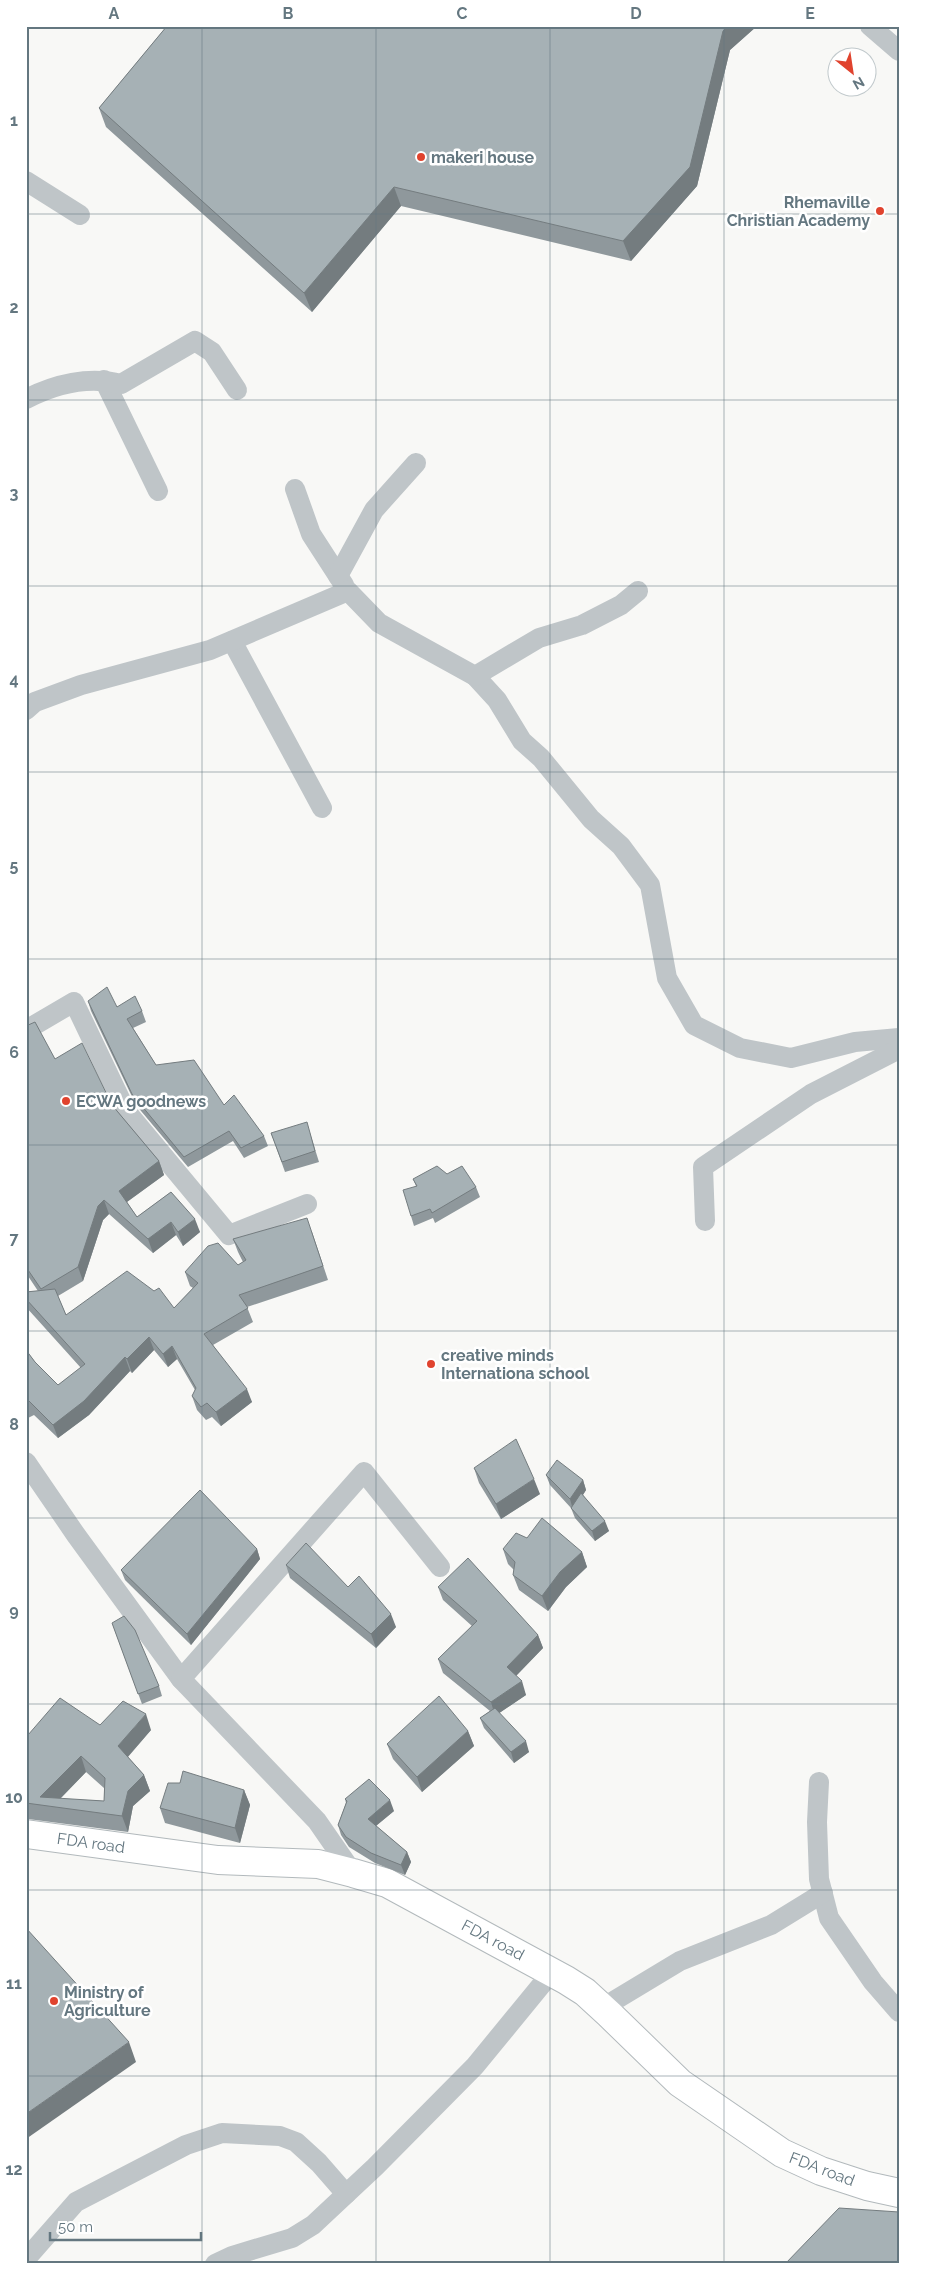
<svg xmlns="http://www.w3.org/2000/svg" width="925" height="2290" font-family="Raleway,sans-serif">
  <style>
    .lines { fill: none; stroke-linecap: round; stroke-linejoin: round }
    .secondary-casing { stroke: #b2b9bc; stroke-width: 30 }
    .street { stroke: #bfc5c8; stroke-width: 20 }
    .secondary { stroke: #fff; stroke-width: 28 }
    .wall { fill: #8f989c; fill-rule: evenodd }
    .shaded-wall { fill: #747c7f }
    .building { fill: #a6b1b5; stroke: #747c7f; fill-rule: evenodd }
    .grid { fill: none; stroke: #647780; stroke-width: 1; stroke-opacity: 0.55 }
    .poi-dot { fill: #e0432e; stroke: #fff; stroke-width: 2 }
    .labels { text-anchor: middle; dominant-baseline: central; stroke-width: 5; stroke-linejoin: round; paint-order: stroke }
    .poi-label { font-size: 16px; font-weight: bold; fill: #647780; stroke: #fff; text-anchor: start }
    .street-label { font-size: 16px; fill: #647780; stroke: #fff }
    .neatline { fill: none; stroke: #647780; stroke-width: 2 }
    .grid-label { font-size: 16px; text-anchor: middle; font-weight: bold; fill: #647780 }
  </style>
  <rect width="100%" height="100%" fill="#f8f8f6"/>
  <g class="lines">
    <!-- secondary casing -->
    <g class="secondary-casing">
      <path id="secondary" d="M26,1834L218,1860L318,1864L353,1873L387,1883L566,1980L585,1992L609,2014L680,2083L782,2153L821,2171L867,2186L899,2193"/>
    </g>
    <!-- street -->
    <g class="street">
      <path d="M870,26L899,51"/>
      <path d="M26,181L80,215"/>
      <path d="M104,380L158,491"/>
      <path d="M26,399C55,384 89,376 121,384L195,341L212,352L237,390"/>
      <path d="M295,489L311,534L344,585"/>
      <path d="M338,576L374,510L416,463"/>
      <path d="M232,641L322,808"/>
      <path d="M475,676L497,700L522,741L541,758L591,819L621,846L650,885L667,978L694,1025L740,1048L791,1058L855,1042L899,1038"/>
      <path d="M26,710L35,702L81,685L210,650L348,591L379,623L475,676L539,638L582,625L621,605L638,591"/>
      <path d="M26,1030L74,1002L126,1111L229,1235L307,1204"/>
      <path d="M705,1221L703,1167L811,1094L899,1049"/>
      <path d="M26,1462L76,1535L181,1679"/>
      <path d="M819,1782L817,1822L819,1879L829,1918L873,1982L899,2012"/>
      <path d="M353,1873L317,1821L181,1679L364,1472L440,1567"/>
      <path d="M602,2008L680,1961L771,1925L823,1893"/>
      <path d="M26,2259L76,2202L186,2145L222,2133L280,2136L296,2142L319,2163L346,2194"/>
      <path d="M215,2264L232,2256L292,2238L313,2225L375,2167L475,2066L552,1972"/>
    </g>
    <!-- secondary -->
    <use href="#secondary" class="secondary"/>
  </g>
  <!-- wall -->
  <g class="wall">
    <path d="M167,26H757L730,50L697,186L631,261L401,206L312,312L106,127L99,108Z"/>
    <path d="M88,1001L142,1011L146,1022L133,1028L156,1065L224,1105L264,1136L268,1146L244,1158L233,1141L188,1167L136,1105L91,1011Z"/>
    <path d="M26,1026L55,1059L112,1105L159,1161L164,1175L127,1202L137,1217L171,1192L200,1232L183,1246L176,1235L153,1253L109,1214L103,1220L83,1281L58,1296L66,1315L174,1308L193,1288L190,1286L185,1272L238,1265L243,1262L238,1252L233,1239L312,1232L328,1280L247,1307L253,1322L213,1345L252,1402L221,1426L212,1417L206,1420L197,1410L192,1396L195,1390L177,1359L168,1367L154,1350L132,1373L130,1371L89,1415L58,1438L34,1415L26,1419V1350L35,1362L58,1385L81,1368L26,1307V1292L38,1291L26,1273Z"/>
    <path d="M271,1133H310L319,1162L285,1172Z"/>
    <path d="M447,1174L476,1187L480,1197L435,1223L433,1218L414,1226L411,1216L416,1186L413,1179Z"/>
    <path d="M474,1468L540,1494L501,1519L479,1483Z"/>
    <path d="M546,1475L583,1480L586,1490L583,1495L609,1531L595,1541L575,1518L571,1508L550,1485Z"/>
    <path d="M527,1538L582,1552L587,1567L566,1587L548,1611L519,1590L513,1575L514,1570L508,1564L503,1549Z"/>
    <path d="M257,1549L260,1559L191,1645L125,1580L121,1570Z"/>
    <path d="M286,1565L348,1587L396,1627L376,1648L290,1578Z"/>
    <path d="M438,1587L538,1635L543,1648L516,1676L526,1695L499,1713L529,1752L514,1763L484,1728L480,1718L490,1711L443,1673L438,1659L472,1626L443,1600Z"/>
    <path d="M112,1623L159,1686L162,1696L142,1704Z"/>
    <path d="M100,1725L151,1730L128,1757L144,1775L150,1791L133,1806L128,1832L28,1819H26V1734L28,1735ZM86,1772L104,1788V1801L60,1799Z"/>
    <path d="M468,1731L474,1746L422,1792L393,1759L387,1744Z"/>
    <path d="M244,1790L250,1805L240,1843L165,1823L160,1808Z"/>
    <path d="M345,1799L394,1811L376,1826L407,1852L411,1862L405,1875L375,1863L349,1847L341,1835L338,1825L346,1803Z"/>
  </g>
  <!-- shaded-wall -->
  <g class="shaded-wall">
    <path d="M728,26H757L730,50L697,186L631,261L623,241L723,31Z"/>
    <path d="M394,187L401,206L312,312L304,293Z"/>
    <path d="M159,1161L164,1175L124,1204L119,1191Z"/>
    <path d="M104,1200L109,1214L103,1220L83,1281L78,1267L98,1206Z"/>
    <path d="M195,1219L200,1232L183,1246L178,1232Z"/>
    <path d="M171,1222L176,1235L153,1253L148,1239Z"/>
    <path d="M149,1337L154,1350L132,1373L127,1359Z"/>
    <path d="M172,1346L177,1359L168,1367L163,1354Z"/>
    <path d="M125,1357L130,1371L89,1415L58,1438L53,1425Z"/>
    <path d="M247,1389L252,1402L221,1426L216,1412Z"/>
    <path d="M534,1479L540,1494L501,1519L496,1504Z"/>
    <path d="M583,1480L586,1490L573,1510L570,1499Z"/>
    <path d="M605,1521L609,1531L595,1541L592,1531Z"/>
    <path d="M257,1549L260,1559L191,1645L187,1634Z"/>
    <path d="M582,1552L587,1567L566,1587L548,1611L542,1596L560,1572Z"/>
    <path d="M391,1614L396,1627L376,1648L371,1634Z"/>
    <path d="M538,1635L543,1648L512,1680L507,1667Z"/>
    <path d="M522,1681L526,1695L495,1716L491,1702Z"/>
    <path d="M146,1714L151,1730L124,1761L118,1746Z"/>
    <path d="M468,1731L474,1746L422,1792L417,1777Z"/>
    <path d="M526,1741L529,1752L514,1763L511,1752Z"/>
    <path d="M81,1756L86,1772L52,1807L40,1797Z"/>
    <path d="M144,1775L150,1791L133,1806L128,1832L122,1816L128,1791Z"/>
    <path d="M244,1790L250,1805L240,1843L235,1828Z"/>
    <path d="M390,1800L394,1811L372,1829L368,1819Z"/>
    <path d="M407,1852L411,1862L405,1875L401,1865Z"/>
    <path d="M129,2042L136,2062L26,2139V2114Z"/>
  </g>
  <!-- building -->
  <g class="building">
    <path d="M167,26H728L723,31L690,167L623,241L394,187L304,293L99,108Z"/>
    <path d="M107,987L117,1007L135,996L142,1011L127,1019L156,1065L194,1060L224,1105L234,1095L264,1136L241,1148L229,1131L184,1157L132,1094L88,1001Z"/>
    <path d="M35,1022L55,1059L82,1043L112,1105L159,1161L119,1191L137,1217L171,1192L195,1219L178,1232L171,1222L148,1239L104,1200L98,1206L78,1267L41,1289L26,1267V1026Z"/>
    <path d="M307,1122L315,1151L282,1162L271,1133Z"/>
    <path d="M437,1166L447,1174L462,1166L476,1187L432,1213L430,1209L411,1216L403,1190L417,1186L413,1179Z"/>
    <path d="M307,1218L323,1266L239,1295L248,1308L204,1334L247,1389L216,1412L207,1403L201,1407L192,1396L196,1388L172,1346L163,1354L149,1337L127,1359L125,1357L84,1401L53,1425L29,1401L26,1403V1350L35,1362L58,1385L85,1364L26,1299V1292L55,1289L66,1315L127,1271L154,1291L159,1288L174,1308L198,1283L185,1272L208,1246L218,1243L238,1265L246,1260L233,1239Z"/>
    <path d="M516,1439L534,1479L496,1504L474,1468Z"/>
    <path d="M557,1460L583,1480L570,1499L546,1475Z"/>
    <path d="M200,1490L257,1549L187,1634L121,1570Z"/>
    <path d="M581,1493L605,1521L592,1531L571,1508Z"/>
    <path d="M542,1518L582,1552L560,1572L542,1596L513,1575L515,1562L503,1549L516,1533L527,1538Z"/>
    <path d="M306,1543L348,1587L359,1576L391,1614L371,1634L286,1565Z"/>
    <path d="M468,1558L538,1635L507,1667L522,1681L491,1702L438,1659L477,1621L438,1587Z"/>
    <path d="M124,1616L135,1630L159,1686L138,1694L112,1623Z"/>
    <path d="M439,1696L468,1731L417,1777L387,1744Z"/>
    <path d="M60,1698L100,1725L123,1701L146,1714L118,1746L144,1775L128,1791L122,1816L26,1803V1734L28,1735ZM81,1756L105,1778L104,1801L40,1797Z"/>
    <path d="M495,1708L526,1741L511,1752L480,1718Z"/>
    <path d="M183,1771L244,1790L235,1828L160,1808L168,1783H180Z"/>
    <path d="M369,1779L390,1800L368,1819L407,1852L401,1865L371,1853L346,1837L338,1825L347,1801L345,1799Z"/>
    <path d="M26,1928L129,2042L26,2114Z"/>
    <path d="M839,2208L899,2212V2264H785Z"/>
  </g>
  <!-- grid -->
  <path class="grid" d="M202,26V2264M376,26V2264M550,26V2264M724,26V2264M26,214H899M26,400H899M26,586H899M26,772H899M26,959H899M26,1145H899M26,1331H899M26,1518H899M26,1704H899M26,1890H899M26,2076H899"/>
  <!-- markers -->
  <g class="poi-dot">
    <circle cx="421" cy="157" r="5"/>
    <circle cx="880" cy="211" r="5"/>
    <circle cx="66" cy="1101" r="5"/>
    <circle cx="431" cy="1364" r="5"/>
    <circle cx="54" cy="2001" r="5"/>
  </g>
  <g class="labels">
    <!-- poi labels -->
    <g class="poi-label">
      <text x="431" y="157">makeri house</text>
      <text x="870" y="202" text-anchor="end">Rhemaville<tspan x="870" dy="18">Christian Academy</tspan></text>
      <text x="76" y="1101">ECWA goodnews</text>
      <text x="441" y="1355">creative minds<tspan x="441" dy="18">Internationa school</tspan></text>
      <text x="64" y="1992">Ministry of<tspan x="64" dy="18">Agriculture</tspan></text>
    </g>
    <!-- street labels -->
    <g class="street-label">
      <text transform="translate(91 1843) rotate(8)">FDA road</text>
      <text transform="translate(493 1940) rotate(28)">FDA road</text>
      <text transform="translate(822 2169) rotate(21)">FDA road</text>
    </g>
  </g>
  <!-- border -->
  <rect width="925" height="2290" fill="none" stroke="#ffffff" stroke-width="55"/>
  <!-- north arrow -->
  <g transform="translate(852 72) rotate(150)"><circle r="24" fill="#ffffff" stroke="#c1c9cc"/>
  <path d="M0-4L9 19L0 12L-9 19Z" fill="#e0432e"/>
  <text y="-8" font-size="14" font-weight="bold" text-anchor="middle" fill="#647780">N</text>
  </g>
  <!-- scale -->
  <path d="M50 2232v8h151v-8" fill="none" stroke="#647780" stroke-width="2.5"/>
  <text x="58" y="2232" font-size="15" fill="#647780" stroke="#ffffff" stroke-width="4" paint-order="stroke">50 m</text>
  <rect x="28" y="28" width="870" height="2234" class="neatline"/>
  <g class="grid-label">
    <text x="114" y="19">A</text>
    <text x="288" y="19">B</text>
    <text x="462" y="19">C</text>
    <text x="636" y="19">D</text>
    <text x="810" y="19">E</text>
    <text x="14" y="126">1</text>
    <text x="14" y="313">2</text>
    <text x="14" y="499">3</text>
    <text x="14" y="685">4</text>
    <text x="14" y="871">5</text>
    <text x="14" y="1058">6</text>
    <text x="14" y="1244">7</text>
    <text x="14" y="1430">8</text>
    <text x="14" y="1616">9</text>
    <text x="14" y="1803">10</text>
    <text x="14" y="1989">11</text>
    <text x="14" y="2175">12</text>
  </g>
</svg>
